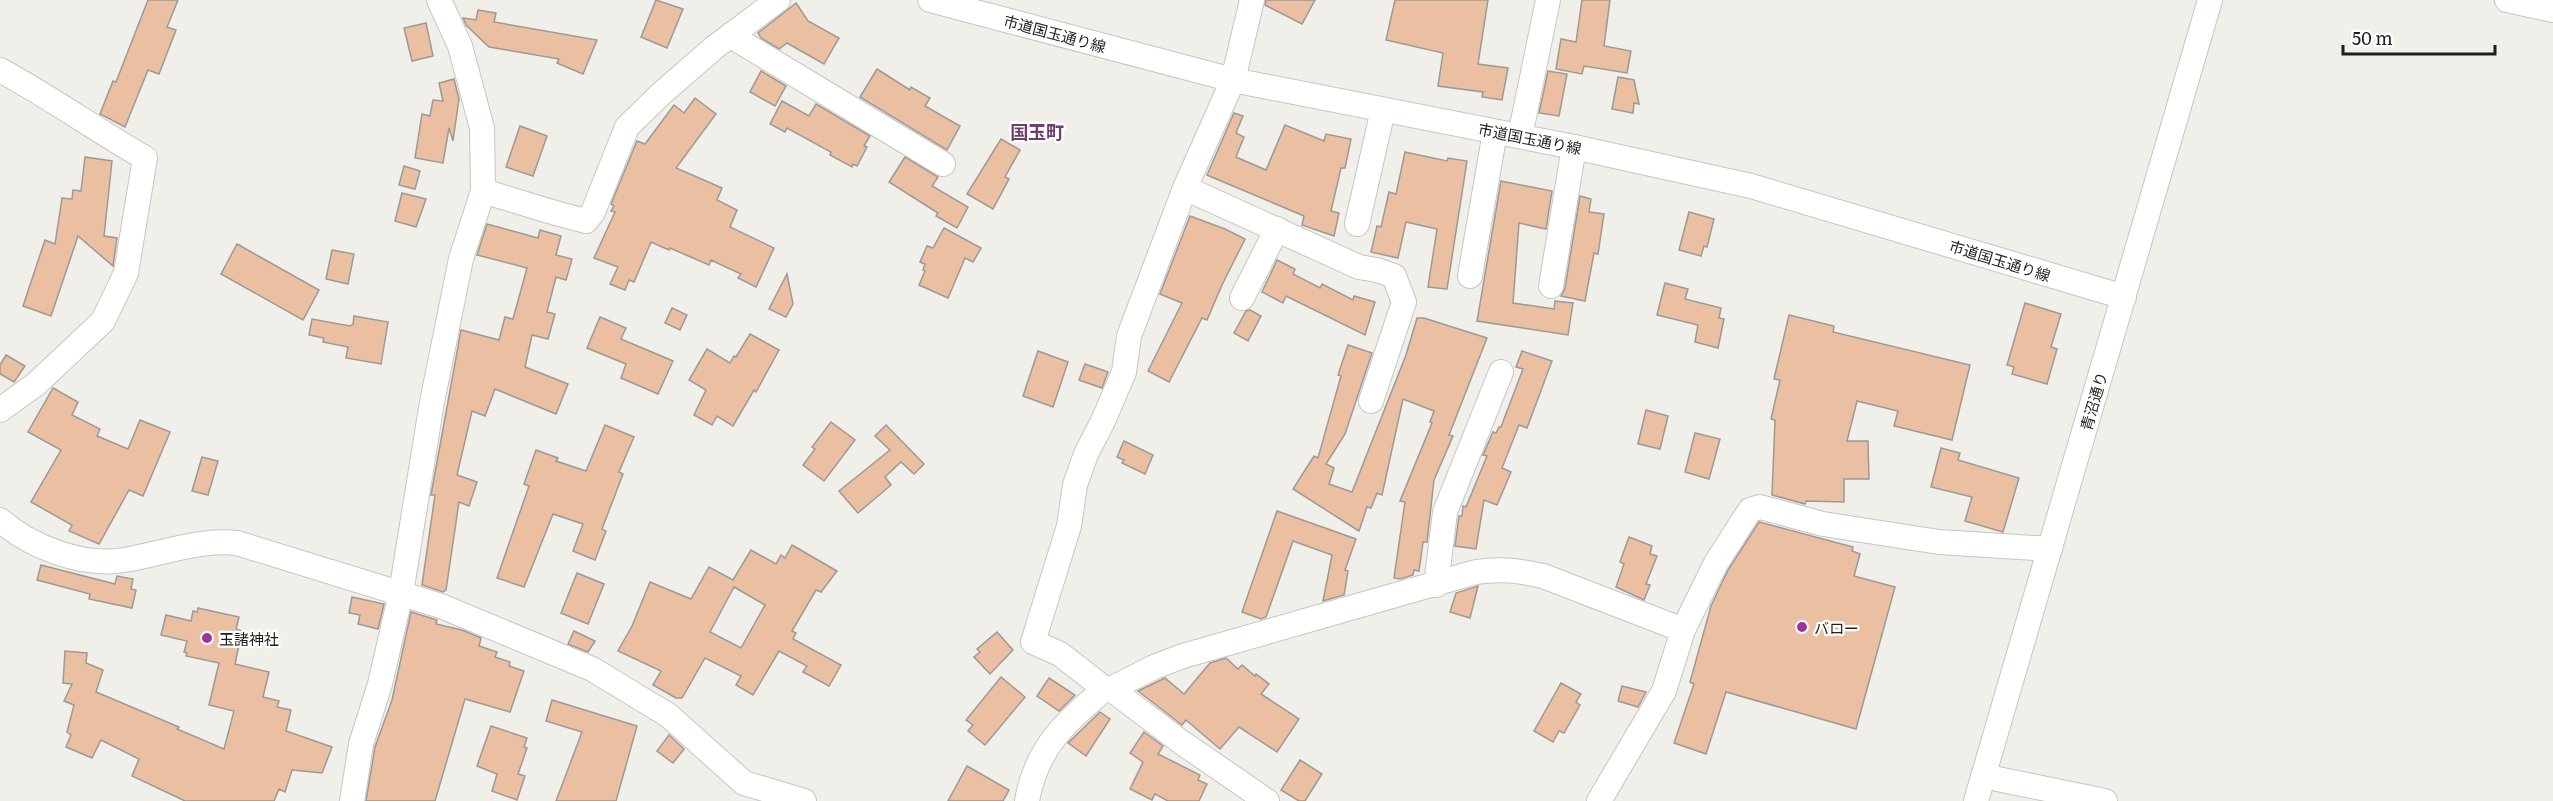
<svg xmlns="http://www.w3.org/2000/svg" width="2553" height="801" font-family="Literata,'Noto Sans JP',serif">
  <style>
    .building { fill: #ebbfa2; stroke: #9d9996; stroke-width: 1.5; fill-rule: evenodd }
    .lines { fill: none; stroke-linecap: round; stroke-linejoin: round }
    .minor-casing { stroke: #c8c5c1; stroke-width: 26 }
    .minor { stroke: #fff; stroke-width: 24 }
    .poi-dot { fill: #99379e; stroke: #fff; stroke-width: 2 }
    .labels { text-anchor: middle; dominant-baseline: central; stroke-width: 4.5; stroke-linejoin: round; paint-order: stroke }
    .street-label { font-size: 15px; fill: #1f1e1c; stroke: #fff }
    .poi-label { font-size: 15px; fill: #1f1e1c; stroke: #fff; text-anchor: start }
    .quarter-label { font-size: 18px; font-weight: bold; fill: #6f3e71; stroke: #fff }
  </style>
  <rect width="100%" height="100%" fill="#f1efea"/>
  <!-- building -->
  <g class="building">
    <path d="M148,0H178L167,27L176,30L159,74L148,70L125,127L100,114L113,81L116,82Z"/>
    <path d="M656,0L683,9L667,48L641,37Z"/>
    <path d="M1266,0H1315L1302,24L1265,5Z"/>
    <path d="M1395,0H1488L1478,64L1508,68L1502,100L1482,97L1483,92L1438,86L1443,53L1386,40Z"/>
    <path d="M1582,0H1610L1604,46L1631,51L1627,73L1584,66L1582,74L1556,69L1561,39L1576,42Z"/>
    <path d="M796,3L808,21L839,38L824,64L787,43L779,49L761,38L758,33Z"/>
    <path d="M478,10L496,13L494,22L597,40L583,74L557,63L559,59L489,47L466,25L463,18L476,20Z"/>
    <path d="M426,23L433,56L412,61L404,28Z"/>
    <path d="M877,69L910,90L911,87L930,98L925,106L960,126L947,150L860,97Z"/>
    <path d="M761,71L786,86L775,106L750,92Z"/>
    <path d="M1548,71L1567,74L1559,116L1539,113Z"/>
    <path d="M1618,77L1634,80L1639,104L1634,103L1633,113L1612,109Z"/>
    <path d="M454,79L459,99L453,141L449,128L443,163L415,158L422,114L430,116L433,100L443,101L439,83Z"/>
    <path d="M695,98L716,114L676,168L722,188L717,200L737,210L730,227L774,248L756,287L738,278L741,274L711,260L709,265L670,248L669,250L651,242L634,282L629,280L625,290L610,284L618,267L594,258L615,212L611,211L614,206L611,204L637,141L645,144L674,105L684,113Z"/>
    <path d="M782,101L809,116L816,104L870,136L864,146L867,147L857,166L853,164L852,167L830,155L831,152L787,128L785,132L770,124Z"/>
    <path d="M1234,113L1243,116L1236,133L1244,137L1236,157L1266,170L1285,125L1324,141L1326,134L1351,139L1345,168H1341L1331,211L1339,213L1334,236L1302,225L1304,216L1207,175Z"/>
    <path d="M520,126L547,136L533,176L506,167Z"/>
    <path d="M1001,139L1020,150L1005,177L1009,179L993,209L967,194Z"/>
    <path d="M1405,152L1447,161L1448,158L1467,161L1447,289L1428,287L1437,229L1406,222L1398,258L1371,252L1377,226L1381,227L1389,192L1396,194Z"/>
    <path d="M85,157L112,161L104,236L117,238L113,266L78,236L51,316L23,306L45,240L55,244L62,198L72,199L73,190L81,191Z"/>
    <path d="M905,157L938,177L932,186L968,207L957,228L936,216L938,213L889,182Z"/>
    <path d="M404,166L420,171L415,189L399,185Z"/>
    <path d="M1501,181L1552,191L1546,229L1519,223L1513,303L1554,309L1555,301L1573,303L1568,335L1477,321Z"/>
    <path d="M402,193L426,199L416,227L395,221Z"/>
    <path d="M1580,196L1591,199L1589,212L1604,214L1598,254L1594,253L1585,301L1561,296L1565,288Z"/>
    <path d="M1689,212L1714,219L1707,247L1704,246L1701,256L1679,250Z"/>
    <path d="M1190,216L1225,229L1245,239L1222,285L1207,320L1202,318L1169,382L1148,371L1182,303L1160,294Z"/>
    <path d="M487,224L538,238L540,230L561,236L556,255L572,259L566,280L556,277L547,312L555,314L548,339L532,335L525,367L568,384L556,414L495,389L485,416L472,411L457,475L477,482L469,506L459,502L446,590L443,592L422,585L435,495H431L461,330L499,340L505,317L513,319L527,268L477,255Z"/>
    <path d="M944,228L981,248L973,262L965,258L948,298L919,285L925,271L923,270L925,264L920,262L927,246L933,248Z"/>
    <path d="M237,244L319,290L303,320L221,274Z"/>
    <path d="M332,250L354,254L348,284L326,279Z"/>
    <path d="M1277,260L1295,269L1293,274L1320,288L1322,284L1353,300L1354,296L1375,302L1365,335L1286,296L1283,303L1262,292Z"/>
    <path d="M787,274L793,304L786,317L769,309Z"/>
    <path d="M1665,283L1688,289L1685,299L1721,308L1719,318L1724,319L1718,348L1695,342L1698,325L1657,315Z"/>
    <path d="M2025,303L2061,314L2051,347L2057,349L2047,384L2012,374L2014,367L2007,365Z"/>
    <path d="M672,308L687,315L680,330L665,323Z"/>
    <path d="M1250,310L1261,316L1248,341L1234,333L1246,311Z"/>
    <path d="M1789,315L1834,326L1833,332L1970,365L1952,440L1894,426L1898,411L1857,401L1847,441H1868L1869,479H1844V502L1806,501L1805,504L1772,495L1775,420L1771,419L1780,380L1774,379Z"/>
    <path d="M354,316L388,322L381,364L346,358L348,347L323,342L324,338L309,335L312,319L350,326L353,324Z"/>
    <path d="M600,317L626,328L621,339L673,361L658,394L621,378L626,364L587,348Z"/>
    <path d="M1417,318H1424L1487,338L1449,435L1453,436L1434,480L1427,542H1423L1419,571L1414,570L1413,575L1400,579L1394,578L1405,502L1400,501L1432,423L1430,422L1434,411L1403,399L1382,495L1377,493L1371,508L1367,507L1359,531L1293,489L1314,456L1318,458L1341,376L1338,375L1348,345L1372,353L1345,434L1326,464L1334,468L1329,484L1352,492L1406,355Z"/>
    <path d="M750,334L779,350L756,392L754,390L733,426L717,416L712,425L694,415L706,390L689,380L707,349L730,363L734,356L736,357Z"/>
    <path d="M1038,351L1068,362L1053,407L1023,396Z"/>
    <path d="M1522,351L1552,361L1527,428L1519,425L1502,468L1511,472L1497,505L1484,500L1476,549L1455,546L1459,516H1462L1463,506L1466,507L1487,456L1483,455L1493,432L1496,433L1499,427H1501L1523,369L1516,367Z"/>
    <path d="M6,355L25,366L14,382L0,374V365Z"/>
    <path d="M1085,364L1108,372L1102,388L1079,380Z"/>
    <path d="M53,388L78,402L72,415L100,429L97,436L128,449L140,420L170,432L143,496L129,490L99,544L69,531L72,525L31,502L61,450L28,432Z"/>
    <path d="M1646,410L1668,416L1660,449L1638,444Z"/>
    <path d="M831,422L855,440L824,481L803,465L815,449L812,447Z"/>
    <path d="M605,425L634,437L619,472L623,474L602,529L606,531L595,560L573,551L583,524L553,514L524,587L497,578L529,486L524,484L536,450L558,458L556,461L586,471Z"/>
    <path d="M886,425L924,464L914,474L901,462L885,477L891,485L858,513L839,491L890,450L875,436Z"/>
    <path d="M1695,433L1720,439L1709,479L1685,472Z"/>
    <path d="M1124,441L1153,455L1145,474L1122,463L1124,460L1117,457Z"/>
    <path d="M1941,448L1960,453L1958,460L2019,478L2003,532L1965,521L1972,497L1931,487Z"/>
    <path d="M202,457L218,461L208,495L192,491Z"/>
    <path d="M1277,511L1356,539L1345,570L1348,571L1344,595L1323,601L1332,555L1293,541L1266,617L1261,619L1242,612Z"/>
    <path d="M1759,522L1853,547L1852,551L1860,554L1854,576L1895,587L1856,729L1726,692L1706,754L1674,743L1694,684L1690,682L1711,606L1728,570Z"/>
    <path d="M1629,537L1652,546L1650,554L1657,556L1646,584L1650,585L1644,600L1616,587L1624,564L1620,562Z"/>
    <path d="M792,545L837,571L821,592L816,590L792,631L796,633L793,639L841,665L829,686L803,672L807,666L779,651L753,695L736,685L741,676L705,658L682,698H676L653,685L661,671L618,651L632,626L650,582L691,599L709,567L733,580L751,550L776,564L781,555L785,558ZM734,587L765,605L741,648L710,632Z"/>
    <path d="M41,565L115,584L117,576L133,579L131,589L136,590L132,608L89,599L90,594L37,580Z"/>
    <path d="M577,573L604,584L588,624L561,613Z"/>
    <path d="M1478,586L1470,618L1450,612L1456,593Z"/>
    <path d="M352,597L384,604L378,629L358,624L360,615L349,613Z"/>
    <path d="M198,608L239,617L236,629L242,631L235,664L269,672L263,697L279,701L277,707L291,710L286,731L332,747L322,773L292,770L285,792L279,789L274,801H185L132,776L139,759L101,740L92,758L66,747L71,735L67,732L74,705L64,701L72,684L63,683L65,651L87,653L86,663L103,670L96,692L179,727L177,729L224,749L234,711L209,705L219,663L186,656L187,653L184,652L187,641L161,635L166,615L191,621L193,611L197,612Z"/>
    <path d="M411,612L437,620L436,624L462,630L481,638L479,646L497,652L495,657L510,662L509,666L524,671L510,712L465,699L435,801H366L375,747L392,700Z"/>
    <path d="M574,631L595,641L588,652L568,644Z"/>
    <path d="M997,632L1013,650L990,674L974,657L980,652L977,649Z"/>
    <path d="M1226,658L1238,669L1242,665L1255,676L1256,674L1269,684L1261,694L1299,719L1277,752L1239,727L1220,749L1186,720L1182,725L1138,691L1165,678L1184,694L1210,663Z"/>
    <path d="M1001,677L1025,697L985,745L968,731L973,725L966,720Z"/>
    <path d="M1049,678L1075,695L1059,711L1037,696Z"/>
    <path d="M1561,683L1581,694L1576,702L1580,705L1564,733L1559,731L1553,742L1534,731Z"/>
    <path d="M1622,686L1646,692L1638,707L1618,701Z"/>
    <path d="M552,700L637,726L616,801H556L582,732L546,721Z"/>
    <path d="M1100,712L1110,719L1086,756L1068,743Z"/>
    <path d="M491,726L527,738L524,747L527,748L518,774L525,776L517,800L492,791L497,774L477,766Z"/>
    <path d="M1144,732L1163,746L1158,754L1200,775L1198,780L1207,784L1199,801H1168L1155,794L1152,800L1130,789L1143,762L1130,753Z"/>
    <path d="M669,735L684,749L673,763L657,751Z"/>
    <path d="M1300,760L1322,774L1305,801H1299L1281,790Z"/>
    <path d="M967,766L1009,790L1003,801H948Z"/>
  </g>
  <g class="lines">
    <!-- minor casing -->
    <g class="minor-casing">
      <g id="minor">
        <path d="M930,0L1233,80L1574,147L1751,186L2124,297"/>
        <path d="M2507,0L2553,10"/>
        <path d="M731,36L943,164"/>
        <path d="M0,70C50,97 96,130 145,158L126,273L103,321L36,384L0,410"/>
        <path d="M1520,136L1548,0"/>
        <path d="M1185,188L1359,267L1377,270L1394,276L1404,302L1371,401"/>
        <path d="M483,191C517,201 551,213 586,221L593,212L627,127L662,93L715,47L778,0"/>
        <path d="M1357,224L1383,110"/>
        <path d="M1470,276L1495,132"/>
        <path d="M1551,286L1574,147"/>
        <path d="M1242,298L1277,229"/>
        <path d="M0,520C31,547 82,567 124,560C162,554 198,539 237,543L441,606L592,669L668,715L744,783L804,801"/>
        <path d="M1436,585L1445,512L1501,372"/>
        <path d="M1105,689L1060,654L1033,642L1069,526L1075,485L1086,454L1103,421L1124,372L1129,336L1185,188L1233,80L1252,0"/>
        <path d="M1111,689L1181,742L1267,801"/>
        <path d="M1983,776L2105,801"/>
        <path d="M352,801L361,744L380,684L401,593L432,402L461,259L483,191L482,128L460,46L439,0"/>
        <path d="M1027,801C1036,748 1066,721 1105,689H1111L1154,667L1183,656L1476,572C1500,568 1520,571 1543,576L1683,630"/>
        <path d="M1599,801L1664,691L1683,630L1716,563L1750,510L1760,507L1823,524L1939,542L2050,549"/>
        <path d="M1976,801L2210,0"/>
      </g>
    </g>
    <!-- minor -->
    <use href="#minor" class="minor"/>
  </g>
  <!-- markers -->
  <g class="poi-dot">
    <circle cx="1802" cy="627" r="6"/>
    <circle cx="207" cy="638" r="6"/>
  </g>
  <g class="labels">
    <!-- street labels -->
    <g class="street-label">
      <text transform="translate(1055 33) rotate(15)">市道国玉通り線</text>
      <text transform="translate(1530 138) rotate(11)">市道国玉通り線</text>
      <text transform="translate(2000 260) rotate(17)">市道国玉通り線</text>
      <text transform="translate(2093 401) rotate(-74)">青沼通り</text>
    </g>
    <!-- poi labels -->
    <g class="poi-label">
      <text x="1814" y="627">バロー</text>
      <text x="219" y="638">玉諸神社</text>
    </g>
    <!-- quarter labels -->
    <g class="quarter-label">
      <text x="1037" y="131">国玉町</text>
    </g>
  </g>
  <!-- scale -->
  <path d="M2343 45v9h152v-9" fill="none" stroke="#1f1e1c" stroke-width="3"/>
  <text x="2352" y="45" font-size="18" fill="#1f1e1c" stroke="#ffffff" stroke-width="4.5" paint-order="stroke">50 m</text>
</svg>
